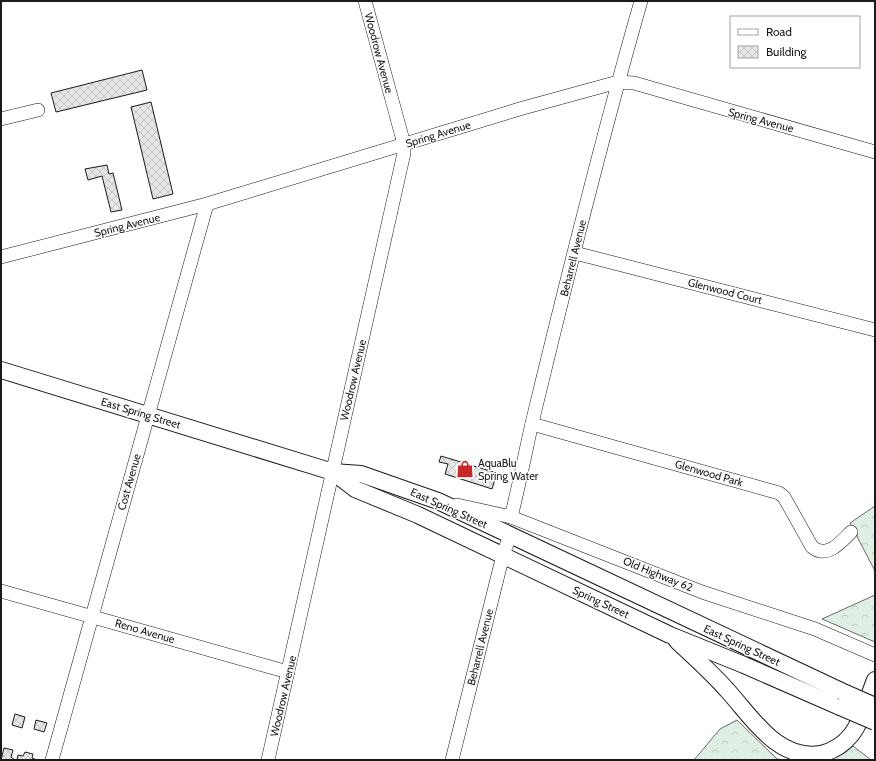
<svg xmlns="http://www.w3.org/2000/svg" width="876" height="761" font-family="Cabin,sans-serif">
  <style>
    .forest { fill: url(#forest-crowns); stroke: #6a6a6a }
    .building { fill: url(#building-cross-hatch); stroke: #1a1a1a }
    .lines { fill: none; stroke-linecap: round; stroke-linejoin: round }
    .minor-casing { stroke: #1a1a1a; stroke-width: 14 }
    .major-casing { stroke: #1a1a1a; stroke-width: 18 }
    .minor { stroke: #fff; stroke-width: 13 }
    .major { stroke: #fff; stroke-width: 16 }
    .major-bridge-casing { stroke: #1a1a1a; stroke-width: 18; stroke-linecap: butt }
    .major-bridge { stroke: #fff; stroke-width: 16 }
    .labels { text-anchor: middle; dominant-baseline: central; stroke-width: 3; stroke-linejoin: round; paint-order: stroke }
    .street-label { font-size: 11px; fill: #1a1a1a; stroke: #fff }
    .poi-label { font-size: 11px; fill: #1a1a1a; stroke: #fff; text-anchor: start }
  </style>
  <defs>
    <pattern id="forest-crowns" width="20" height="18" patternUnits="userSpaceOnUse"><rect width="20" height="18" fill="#e0efe3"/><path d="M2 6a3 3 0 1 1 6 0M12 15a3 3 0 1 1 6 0" fill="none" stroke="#c0ccc2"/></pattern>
    <pattern id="building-cross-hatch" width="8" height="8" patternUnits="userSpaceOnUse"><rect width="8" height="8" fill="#e6e6e6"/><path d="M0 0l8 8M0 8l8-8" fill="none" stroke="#c5c5c5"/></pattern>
  </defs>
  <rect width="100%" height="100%" fill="#fff"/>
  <!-- forest -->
  <g class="forest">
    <path d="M875,506V571L850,523Z"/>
    <path d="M875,595V642L822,619Z"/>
    <path d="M737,720L777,759L785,760H694L720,729Z"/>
    <path d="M853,746L871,760H830L846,752Z"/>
  </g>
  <!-- building -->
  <g class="building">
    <path d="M142,70L147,90L56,112L51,93Z"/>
    <path d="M151,102L173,194L153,199L131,107Z"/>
    <path d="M107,165L109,174L113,173L122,210L111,212L102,176L88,180L85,169Z"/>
    <path d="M441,456L497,473L492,489L445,474L448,464L439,462Z"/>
    <path d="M15,714L25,717L22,728L12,725Z"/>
    <path d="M36,720L47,723L44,732L34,729Z"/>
    <path d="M4,748L13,750L11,757L15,760H1Z"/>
    <path d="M25,752L33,754L32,758L37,760H17L18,755L23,756Z"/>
  </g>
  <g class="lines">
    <!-- minor casing -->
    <g class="minor-casing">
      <g id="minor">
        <path d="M1,119L38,110"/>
        <path d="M575,253L875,330"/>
        <path d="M1,257L207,204L523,108L618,82L634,83L875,152"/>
        <path d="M532,424L779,493L784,497L812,547C827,559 840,543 851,532"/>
        <path d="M457,505L511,517L702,592L815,629L875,655"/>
        <path d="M511,517C519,486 525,454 532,423C566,282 601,140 641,1"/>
        <path d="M1,591L288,672"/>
        <path d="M52,760L207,204"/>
        <path d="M268,760L404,153V144L365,1"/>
        <path d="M452,760L503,555L510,535"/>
      </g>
    </g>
    <!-- major casing -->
    <g class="major-casing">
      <g id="major">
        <path d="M1,370L333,472L361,474L438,501L841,691"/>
        <path d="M333,472L355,489L418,515L670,635L744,665L840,707"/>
        <path d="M677,641C694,657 712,673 727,690C752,717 777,761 821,754C833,751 843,745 851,735C863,720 868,697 875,680"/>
      </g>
    </g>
    <!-- minor -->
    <use href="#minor" class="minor"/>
    <!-- major -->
    <use href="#major" class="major"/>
    <!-- major-bridge casing -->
    <g class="major-bridge-casing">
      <g id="major-bridge">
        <path d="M841,691L875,706"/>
        <path d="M840,707L875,722"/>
      </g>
    </g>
    <!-- major-bridge -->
    <use href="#major-bridge" class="major-bridge"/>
  </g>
  <!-- icons -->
  <defs>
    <g id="shop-bare" transform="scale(1.38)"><path d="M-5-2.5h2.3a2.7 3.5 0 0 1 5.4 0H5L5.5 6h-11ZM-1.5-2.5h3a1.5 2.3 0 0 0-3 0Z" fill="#c62828" stroke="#fff" stroke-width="2.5" paint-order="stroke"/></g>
  </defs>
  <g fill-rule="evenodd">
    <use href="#shop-bare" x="465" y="469"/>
  </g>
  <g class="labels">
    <!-- street labels -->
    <g class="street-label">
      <text transform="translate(379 53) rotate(75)">Woodrow Avenue</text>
      <text transform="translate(761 120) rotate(15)">Spring Avenue</text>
      <text transform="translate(438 134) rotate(-17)">Spring Avenue</text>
      <text transform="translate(127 225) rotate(-14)">Spring Avenue</text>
      <text transform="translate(573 258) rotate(-76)">Beharrell Avenue</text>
      <text transform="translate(725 291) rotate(14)">Glenwood Court</text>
      <text transform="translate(353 380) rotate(-77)">Woodrow Avenue</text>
      <text transform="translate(141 413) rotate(17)">East Spring Street</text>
      <text transform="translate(709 473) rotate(16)">Glenwood Park</text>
      <text transform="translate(129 482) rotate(-74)">Cost Avenue</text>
      <text transform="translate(449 508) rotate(24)">East Spring Street</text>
      <text transform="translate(658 574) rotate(22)">Old Highway 62</text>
      <text transform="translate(601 602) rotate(25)">Spring Street</text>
      <text transform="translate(145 631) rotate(16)">Reno Avenue</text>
      <text transform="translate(742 645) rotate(25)">East Spring Street</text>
      <text transform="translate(480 647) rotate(-76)">Beharrell Avenue</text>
      <text transform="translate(283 696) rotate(-77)">Woodrow Avenue</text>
    </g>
    <!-- poi labels -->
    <g class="poi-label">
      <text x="478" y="463">AquaBlu<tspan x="478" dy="13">Spring Water</tspan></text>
    </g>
  </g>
  <!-- border -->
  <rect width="876" height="761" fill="none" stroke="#1a1a1a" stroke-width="4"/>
  <!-- legend -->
  <rect x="730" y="16" width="130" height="52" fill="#ffffff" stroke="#a3a3a3"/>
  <rect x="738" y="29" width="20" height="6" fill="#ffffff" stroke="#a3a3a3"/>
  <text x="766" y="36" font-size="12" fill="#1a1a1a">Road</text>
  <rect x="738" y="46" width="20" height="12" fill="url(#building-cross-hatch)" stroke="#a3a3a3"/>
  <text x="766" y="56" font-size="12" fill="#1a1a1a">Building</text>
</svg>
